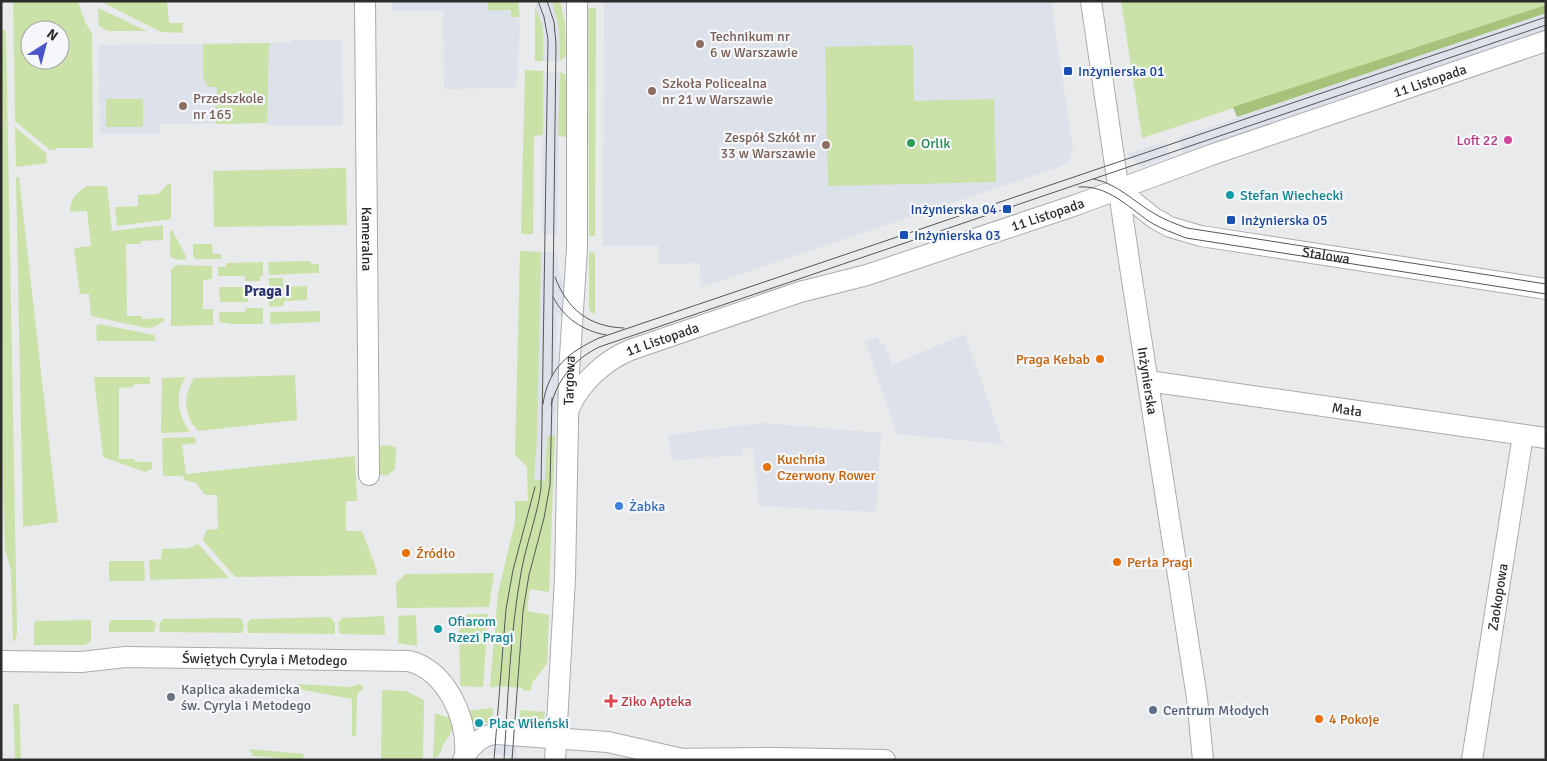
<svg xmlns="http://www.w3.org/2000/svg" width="1547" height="761" font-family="Signika,sans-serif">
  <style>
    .built { fill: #dce1ea }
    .green { fill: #cae1a7; fill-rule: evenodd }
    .forest { fill: #a7c27b }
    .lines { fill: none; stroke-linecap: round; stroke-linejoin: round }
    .minor-casing { stroke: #aaabad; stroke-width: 22 }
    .minor { stroke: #fff; stroke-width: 20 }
    .tram { stroke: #565657; stroke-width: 1 }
    .education-dot { fill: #8d6e63; stroke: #f6f7fa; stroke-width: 2 }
    .transit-dot { fill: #1a4fb4; stroke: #f6f7fa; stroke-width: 2 }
    .hotel-dot { fill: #d1479c; stroke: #f6f7fa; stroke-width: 2 }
    .leisure-dot { fill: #2e9e5b; stroke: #f6f7fa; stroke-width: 2 }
    .culture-dot { fill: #0f9aa8; stroke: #f6f7fa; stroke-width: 2 }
    .food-dot { fill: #e8710a; stroke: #f6f7fa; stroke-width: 2 }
    .shop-dot { fill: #3f7fe0; stroke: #f6f7fa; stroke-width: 2 }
    .worship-dot { fill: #6b7280; stroke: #f6f7fa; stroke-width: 2 }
    .health-dot { fill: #e0444e; stroke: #f6f7fa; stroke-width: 2 }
    .service-dot { fill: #5c6f8a; stroke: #f6f7fa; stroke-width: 2 }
    .labels { text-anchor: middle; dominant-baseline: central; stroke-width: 4.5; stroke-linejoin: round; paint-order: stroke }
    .education-label { font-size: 14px; fill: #785e54; stroke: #f6f7fa; text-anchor: start }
    .transit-label { font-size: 14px; fill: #164399; stroke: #f6f7fa; text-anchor: start }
    .street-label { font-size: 14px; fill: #2c2c2d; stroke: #f6f7fa }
    .hotel-label { font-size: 14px; fill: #b23c85; stroke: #f6f7fa; text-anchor: end }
    .leisure-label { font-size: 14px; fill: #27864d; stroke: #f6f7fa; text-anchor: start }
    .culture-label { font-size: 14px; fill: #0d838f; stroke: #f6f7fa; text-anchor: start }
    .food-label { font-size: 14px; fill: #c56008; stroke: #f6f7fa; text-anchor: start }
    .shop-label { font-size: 14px; fill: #366cbe; stroke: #f6f7fa; text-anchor: start }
    .worship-label { font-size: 14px; fill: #5b616d; stroke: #f6f7fa; text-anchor: start }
    .health-label { font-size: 14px; fill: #be3a42; stroke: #f6f7fa; text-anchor: start }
    .service-label { font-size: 14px; fill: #4e5e75; stroke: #f6f7fa; text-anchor: start }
    .neighbourhood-label { font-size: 15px; font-weight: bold; fill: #2e3670; stroke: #f6f7fa }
  </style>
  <rect width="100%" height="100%" fill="#e9eaec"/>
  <!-- built -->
  <g class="built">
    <path d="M392,1H518L520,32L516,88L444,89L443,11H392Z"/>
    <path d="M545,1H552L558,19L560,41V61H543V28L535,4Z"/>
    <path d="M604,1H1051L1073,149L1068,163L1057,168L701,287L700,263L659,264V246H603Z"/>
    <path d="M1546,13V32L1184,156L1178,138Z"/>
    <path d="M291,40H342L343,125H267L266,123L160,124V134H100L98,45L291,43Z"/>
    <path d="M543,71L560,72L557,235L542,234Z"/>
    <path d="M1165,142L1171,157L1141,167L1127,154Z"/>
    <path d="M541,252H557L559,272L563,284L562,317L557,312L556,362L560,358L558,400L555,418V436L547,437L545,482L534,479L537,438Z"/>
    <path d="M965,334L1003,444L897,434L865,341L878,337L879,342L885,345L892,365Z"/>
    <path d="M762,423L881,433L876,512L759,506L753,448L743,449V455L734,456L733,455L714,458L713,455H709V457L672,461L668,435Z"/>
    <path d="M505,745H517L516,760H510V756L488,753L495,748Z"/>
  </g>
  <!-- green -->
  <g class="green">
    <path d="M13,1H78L85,22L92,33L93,148H56V150H50L15,121ZM30,30H60V60H30Z"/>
    <path d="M100,1H167L169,23H183L182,33L161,32Z"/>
    <path d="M488,1H518L520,17H511V10H488Z"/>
    <path d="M552,1H560L565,23L566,55L560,61L559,29Z"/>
    <path d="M1121,1H1546V5L1142,138Z"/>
    <path d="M535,6L543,28V61H535Z"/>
    <path d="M98,8L147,31H108L99,26Z"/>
    <path d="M588,8H596L595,236H589Z"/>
    <path d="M1,30H5L6,34L17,632L16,638L13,643L11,571L5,549L3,487Z"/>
    <path d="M269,43L267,123L216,124L217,87H209L203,78V44Z"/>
    <path d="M913,45L914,101L994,99L996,182L828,186L825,47Z"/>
    <path d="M525,70L543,71V135L534,136L533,234H521Z"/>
    <path d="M560,72L565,74L566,78L567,137L558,136Z"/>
    <rect x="106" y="99" width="37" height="28"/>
    <path d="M15,127L46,153L47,163L16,167Z"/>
    <path d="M346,168L347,225L214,227L213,171Z"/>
    <path d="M16,177H19L58,522L23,527Z"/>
    <path d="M168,184H171V219L117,226L115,207L138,206V195L158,194Z"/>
    <path d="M87,186H107L112,231L163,225V240L141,241V244H126L127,316H142V319L164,318V321L154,327L146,328L91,316L89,294H80L74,248L91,246L87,211L70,212C70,199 76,193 87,186Z"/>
    <path d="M170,230H172L186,256V259L178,260L170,257Z"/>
    <path d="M193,244H212L213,254H221V259H196L193,256Z"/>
    <path d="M520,251L541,252L537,438L534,479L545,481L547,437L555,436L549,592L530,589L527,611L549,615L547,664L532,683L531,691L522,690V688L495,686L494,688L490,687L498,593L515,522V501H528L527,467L515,455Z"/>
    <path d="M589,252L595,253V315L590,311L589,307Z"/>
    <path d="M311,261V264H319V273L269,275L268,262Z"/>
    <path d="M263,262V276H260V281H245V276H218V267H226V263Z"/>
    <path d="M176,265L212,266V279L203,280V309H213V325L171,326V270Z"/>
    <path d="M269,278H283V287L307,286V300L284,301L283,306L269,307Z"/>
    <path d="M219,287H248V302H220Z"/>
    <path d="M246,308H263V324H229L228,323H220L219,312H245Z"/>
    <path d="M320,311V322L270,324V312Z"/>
    <path d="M99,324L154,335L156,341H97L96,327Z"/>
    <path d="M295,375L297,420L198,431C183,414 183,397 194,378Z"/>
    <path d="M94,377H150V384H134L133,387L119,388V459H135V462H152V469L145,472L103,457Z"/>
    <path d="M186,377C174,393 178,416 190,432L161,433L162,378Z"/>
    <path d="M195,437L196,443L182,445L186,474L355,456L357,501H346V531H362L377,571L376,575L235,577L203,540L205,535L206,530L218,529L217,495H205L196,483L184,480L183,476H163L162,438Z"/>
    <path d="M382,445L392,446L396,448L395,469L388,475H379L380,447Z"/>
    <path d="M198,544L229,578L150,580L149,560L161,559L162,549L189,548Z"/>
    <path d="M109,561H144L145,581H109Z"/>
    <path d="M494,573L489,607L397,608L396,583L406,574Z"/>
    <path d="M488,614L483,687L461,686L460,683L459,615Z"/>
    <path d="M416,615L417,646L398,643V616Z"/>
    <path d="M384,616L385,635L340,634L338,623L342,618Z"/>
    <path d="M330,617L335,623V634L248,633L247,623L251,619Z"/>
    <path d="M240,618C244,622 245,628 242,633L162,632L159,630L160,623L163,619Z"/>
    <path d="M91,620V641L85,645H34V623L36,621Z"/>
    <path d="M112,620H151L156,623L154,632H109V622Z"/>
    <path d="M297,684L351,687L358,684L363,686V689L358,693L357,698L356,736H352V699L298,689Z"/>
    <path d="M382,690L406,691L424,700L423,760H381Z"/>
    <path d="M13,704H19L21,760H15Z"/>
    <path d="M493,708L492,723H472L467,711Z"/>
    <path d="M520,710L545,712L543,727L519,725Z"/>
    <path d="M435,713L446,717H451L453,727L452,731L443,745L440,754L433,759Z"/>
    <path d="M249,749L305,754L301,760L253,756Z"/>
  </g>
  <!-- forest -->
  <path class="forest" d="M1546,5V13L1237,117L1233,107Z"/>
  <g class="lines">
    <!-- minor casing -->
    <g class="minor-casing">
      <g id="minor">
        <path id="s1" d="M365,1L369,475"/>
        <path id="s2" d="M1091,1L1130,267L1197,698L1203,760"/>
        <path id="s3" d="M1119,190L1154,218L1170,227L1201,236L1546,289"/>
        <path id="s4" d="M1148,381L1546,438"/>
        <path id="s5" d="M569,409C580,383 604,361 630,350L800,292L867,275L1076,205L1211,155L1546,41"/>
        <path id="s6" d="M1,661L81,662L125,657L409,661C447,671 468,719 465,756"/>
        <path d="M665,759L774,758L885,760"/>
        <path d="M463,760C469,747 481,735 496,734L608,742L678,758"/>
        <path id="s7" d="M555,760L565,578L569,372L577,248V1"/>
        <path id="s8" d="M1472,760L1523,435"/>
      </g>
    </g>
    <!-- minor -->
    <use href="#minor" class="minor"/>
    <!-- tram -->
    <g class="tram">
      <path d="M547,1L554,22L556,44L552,376"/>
      <path d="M1094,179C1118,184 1134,202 1155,214C1165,220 1176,224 1187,228L1546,284"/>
      <path d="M1079,187C1108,185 1128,207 1150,222C1161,229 1174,233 1186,238L1546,294"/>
      <path d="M555,277C567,309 589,327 624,328"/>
      <path d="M553,297C564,318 583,331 606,335"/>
      <path d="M543,404C548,368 569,352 599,338L1546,17"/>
      <path d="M551,405C558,378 575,359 599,347L1546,25"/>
      <path d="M494,760L506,609L513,570L535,487"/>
      <path d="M504,760C508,698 510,634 521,573C526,544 537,517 541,488L548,39L544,17L538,1"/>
      <path d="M512,760L523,611L529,575L544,518L550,485L552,398"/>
    </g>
  </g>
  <!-- markers -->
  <g class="education-dot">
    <circle cx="700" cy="44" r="5"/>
    <circle cx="652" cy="91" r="5"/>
    <circle cx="183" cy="106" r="5"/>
    <circle cx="826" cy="145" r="5"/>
  </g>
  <g class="transit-dot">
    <rect x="1063" y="66" width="10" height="10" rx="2.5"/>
    <rect x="1002" y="204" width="10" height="10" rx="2.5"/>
    <rect x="1226" y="215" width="10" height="10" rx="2.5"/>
    <rect x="899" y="230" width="10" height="10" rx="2.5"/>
  </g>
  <circle class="hotel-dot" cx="1508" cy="140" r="5"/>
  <circle class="leisure-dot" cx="911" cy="143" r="5"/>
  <g class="culture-dot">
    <circle cx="1230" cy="195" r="5"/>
    <circle cx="438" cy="629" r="5"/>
    <circle cx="479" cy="723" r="5"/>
  </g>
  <g class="food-dot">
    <circle cx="1100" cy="359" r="5"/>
    <circle cx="767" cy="467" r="5"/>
    <circle cx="406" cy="553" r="5"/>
    <circle cx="1117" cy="562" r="5"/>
    <circle cx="1319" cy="719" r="5"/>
  </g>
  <circle class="shop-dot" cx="619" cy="506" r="5"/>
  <circle class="worship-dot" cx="171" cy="697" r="5"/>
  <path class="health-dot" d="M608.5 693.5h5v5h5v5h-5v5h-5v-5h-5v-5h5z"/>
  <circle class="service-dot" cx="1153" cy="710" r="5"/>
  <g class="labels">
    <!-- education labels -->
    <g class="education-label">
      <text x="710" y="36">Technikum nr<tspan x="710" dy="16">6 w Warszawie</tspan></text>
      <text x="662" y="83">Szkoła Policealna<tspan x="662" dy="16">nr 21 w Warszawie</tspan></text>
      <text x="193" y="98">Przedszkole<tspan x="193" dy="16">nr 165</tspan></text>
      <text x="816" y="137" text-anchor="end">Zespół Szkół nr<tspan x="816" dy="16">33 w Warszawie</tspan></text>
    </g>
    <!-- transit labels -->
    <g class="transit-label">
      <text x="1078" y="71">Inżynierska 01</text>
      <text x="997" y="209" text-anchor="end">Inżynierska 04</text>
      <text x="1241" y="220">Inżynierska 05</text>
      <text x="914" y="235">Inżynierska 03</text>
    </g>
    <!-- street labels -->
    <g class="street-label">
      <text stroke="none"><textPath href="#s5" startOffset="931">11 Listopada</textPath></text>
      <text stroke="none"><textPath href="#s5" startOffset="526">11 Listopada</textPath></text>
      <text stroke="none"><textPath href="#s1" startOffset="238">Kameralna</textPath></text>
      <text stroke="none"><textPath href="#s3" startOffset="222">Stalowa</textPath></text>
      <text stroke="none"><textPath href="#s5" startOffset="121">11 Listopada</textPath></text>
      <text stroke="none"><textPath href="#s2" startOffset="384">Inżynierska</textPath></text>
      <text stroke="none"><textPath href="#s7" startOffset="380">Targowa</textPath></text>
      <text stroke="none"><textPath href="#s4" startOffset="201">Mała</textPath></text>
      <text stroke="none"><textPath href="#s8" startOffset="165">Zaokopowa</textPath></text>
      <text stroke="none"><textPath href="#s6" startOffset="264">Świętych Cyryla i Metodego</textPath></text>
    </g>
    <!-- hotel labels -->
    <g class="hotel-label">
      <text x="1498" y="140">Loft 22</text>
    </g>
    <!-- leisure labels -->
    <g class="leisure-label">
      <text x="921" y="143">Orlik</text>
    </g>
    <!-- culture labels -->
    <g class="culture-label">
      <text x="1240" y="195">Stefan Wiechecki</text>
      <text x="448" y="621">Ofiarom<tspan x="448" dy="16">Rzezi Pragi</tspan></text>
      <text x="489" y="723">Plac Wileński</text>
    </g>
    <!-- food labels -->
    <g class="food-label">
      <text x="1090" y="359" text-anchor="end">Praga Kebab</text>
      <text x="777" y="459">Kuchnia<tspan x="777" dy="16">Czerwony Rower</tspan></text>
      <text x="416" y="553">Źródło</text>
      <text x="1127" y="562">Perła Pragi</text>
      <text x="1329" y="719">4 Pokoje</text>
    </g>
    <!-- shop labels -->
    <g class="shop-label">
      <text x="629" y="506">Żabka</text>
    </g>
    <!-- worship labels -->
    <g class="worship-label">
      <text x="181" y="689">Kaplica akademicka<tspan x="181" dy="16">św. Cyryla i Metodego</tspan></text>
    </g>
    <!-- health labels -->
    <g class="health-label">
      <text x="621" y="701">Ziko Apteka</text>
    </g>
    <!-- service labels -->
    <g class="service-label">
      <text x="1163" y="710">Centrum Młodych</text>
    </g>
    <!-- neighbourhood labels -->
    <g class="neighbourhood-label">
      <text x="267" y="291">Praga I</text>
    </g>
  </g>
  <!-- border -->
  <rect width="1547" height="761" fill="none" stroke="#2c2c2d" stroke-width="5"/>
  <!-- north arrow -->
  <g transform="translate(45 45) rotate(36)"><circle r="24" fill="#f6f7fa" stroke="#a5a6a8"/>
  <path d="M0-4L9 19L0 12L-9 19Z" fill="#4b54c9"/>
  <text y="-8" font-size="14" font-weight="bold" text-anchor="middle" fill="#2c2c2d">N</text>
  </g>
</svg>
